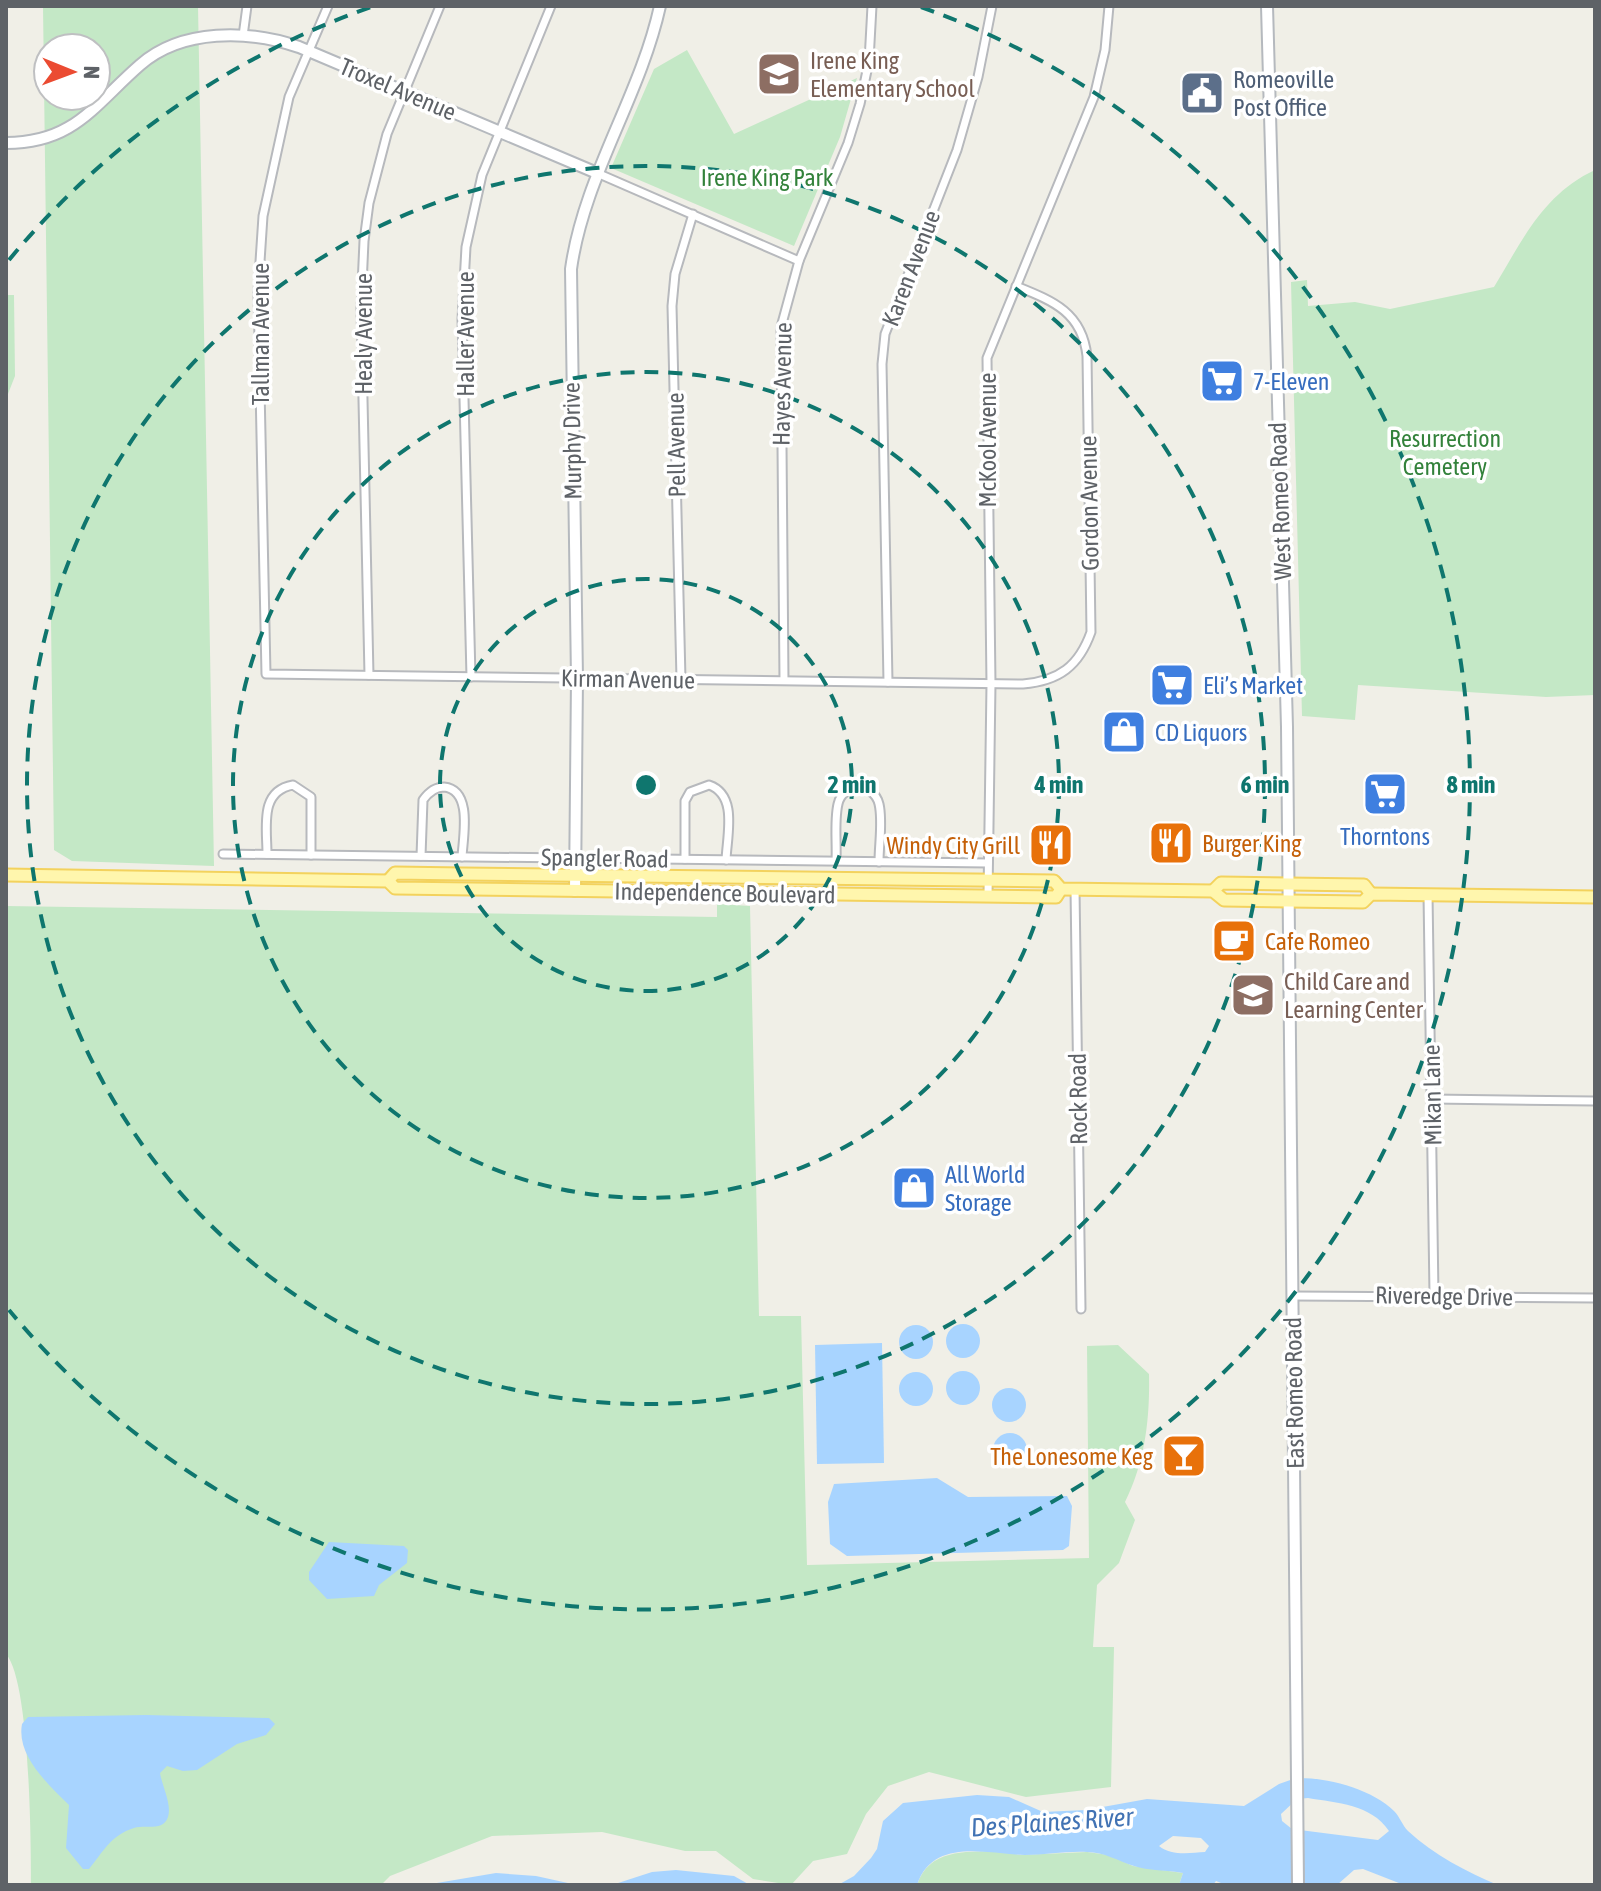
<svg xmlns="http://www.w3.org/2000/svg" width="1601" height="1891" font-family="'Asap Condensed',sans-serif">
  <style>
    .green { fill: #c4e8c6; fill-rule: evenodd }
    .water { fill: #a8d4ff; fill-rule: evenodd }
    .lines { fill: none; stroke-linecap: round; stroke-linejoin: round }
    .street-casing { stroke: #b7b9bd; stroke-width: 11 }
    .secondary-casing { stroke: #b5b9be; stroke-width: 14 }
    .primary-casing { stroke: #f3d25d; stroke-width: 15 }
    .street { stroke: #fff; stroke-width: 7 }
    .secondary { stroke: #fff; stroke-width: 10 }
    .primary { stroke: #fff6ad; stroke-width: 11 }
    .ring { fill: none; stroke: #0f766e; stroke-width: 4; stroke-dasharray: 14 10 }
    .labels { text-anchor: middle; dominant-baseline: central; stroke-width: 7; stroke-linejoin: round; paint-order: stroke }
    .education-label { font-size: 24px; fill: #785e54; stroke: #fff; text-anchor: start }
    .service-label { font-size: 24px; fill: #4e5e75; stroke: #fff; text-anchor: start }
    .street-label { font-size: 24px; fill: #5e6267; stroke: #fff }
    .park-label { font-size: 24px; fill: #33823b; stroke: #fff }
    .shop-label { font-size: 24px; fill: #366cbe; stroke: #fff; text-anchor: start }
    .food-label { font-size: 24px; fill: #c56008; stroke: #fff; text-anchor: start }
    .water-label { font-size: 26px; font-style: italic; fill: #4273b4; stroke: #fff }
    .centre { fill: #0f766e; stroke: #fff; stroke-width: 4 }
    .ring-label { font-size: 24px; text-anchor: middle; font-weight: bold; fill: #0f766e; stroke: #fff; stroke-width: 7; stroke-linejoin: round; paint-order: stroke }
  </style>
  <rect width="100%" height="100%" fill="#f0efe7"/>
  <!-- green -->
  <g class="green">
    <path d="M43,6H198L214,866L72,861L54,850ZM48,48H96V96H48Z"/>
    <path d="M687,50L734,134L857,78L840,137L794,246L611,168L654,69Z"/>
    <path d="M1595,170V695L1546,697L1358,685L1355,720L1302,716L1291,282L1307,280L1308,306L1355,302L1390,309L1494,287C1522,241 1543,194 1595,170Z"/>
    <path d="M6,295H14L15,376L6,399Z"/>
    <path d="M717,904L750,906L759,1316H801L807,1565L1089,1558L1087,1346L1118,1345L1149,1374C1150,1419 1145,1462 1125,1502L1135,1520L1119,1563L1097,1585L1093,1647H1114L1111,1787L1026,1797L929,1772L888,1786L866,1814L847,1854L813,1861L791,1885L753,1879L716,1851H685L602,1832L492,1836L390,1876L381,1885H31C31,1843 30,1681 6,1654V906L717,917Z"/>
    <path d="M996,1851L1021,1855L1087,1852L1109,1855L1133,1866L1183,1873L1179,1885H917C929,1849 964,1852 996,1851Z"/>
  </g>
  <!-- water -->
  <g class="water">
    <circle cx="963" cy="1341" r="17"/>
    <circle cx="916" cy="1342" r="17"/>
    <path d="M882,1343L884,1463L817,1464L815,1345Z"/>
    <circle cx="963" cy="1388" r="17"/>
    <circle cx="916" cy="1389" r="17"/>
    <circle cx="1009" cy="1405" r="17"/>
    <circle cx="1010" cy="1450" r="17"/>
    <path d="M937,1478L968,1497L1067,1496L1072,1506L1069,1546L1063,1550L847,1556L830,1544L828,1502L834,1484Z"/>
    <path d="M329,1542L404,1546L408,1550L407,1563L379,1585L374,1596L327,1599L309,1580V1572Z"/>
    <path d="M146,1715L269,1718L275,1724L266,1735L237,1744L197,1770L183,1771L167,1766L160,1773C162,1786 172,1804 168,1817C163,1832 146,1824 134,1828C111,1835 103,1852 89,1869H83L66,1848L69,1805C49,1785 16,1756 22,1724L28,1717Z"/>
    <path d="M1296,1778C1327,1777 1372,1789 1394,1811C1400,1817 1402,1825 1408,1831C1434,1855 1467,1872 1498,1885H1404L1363,1869L1354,1870L1337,1885H1226L1216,1881L1213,1885H1179L1183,1873C1167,1870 1148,1871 1134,1866C1118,1861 1104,1852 1087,1852C1066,1851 1046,1855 1025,1855C987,1854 933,1837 917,1885H838L854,1876L871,1858L877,1849L883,1821L903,1803L977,1795L1009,1797L1043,1812L1086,1810L1147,1799L1244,1806L1279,1784ZM1308,1798C1337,1803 1371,1804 1389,1831L1378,1840L1292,1829L1282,1821L1281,1814L1297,1799ZM1173,1836L1201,1838L1209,1846L1205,1852C1190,1853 1171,1856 1159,1846Z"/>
    <path d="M676,1870L734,1876L750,1885H612L652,1872Z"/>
    <path d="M496,1873L536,1876L577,1885H425Z"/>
  </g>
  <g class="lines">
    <!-- street casing -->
    <g class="street-casing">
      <g id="street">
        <path d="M328,6L289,97L263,216L258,292L266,674L1023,684C1059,681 1079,666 1091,632L1087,356C1082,312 1053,301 1016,286"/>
        <path d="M243,36L247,6"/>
        <path d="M597,173L799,261"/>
        <path d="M369,675L361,308L364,241L369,203L387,134L440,6"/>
        <path d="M471,677L462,319L466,247L482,175L551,6"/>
        <path d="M681,679L672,306L675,274L693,214"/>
        <path d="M784,680L781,327L799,261L848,143L860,104L869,61L872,6"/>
        <path d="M888,682L882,364L885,334L957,150L978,77L992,6"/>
        <path d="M223,854L988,863"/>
        <path d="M267,854C267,827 259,791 293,785L311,797V855"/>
        <path d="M421,856L423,800C428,793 434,787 444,787C473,790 463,837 462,857"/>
        <path d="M685,859V801L690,792L709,785C738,795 727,835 726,860"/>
        <path d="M836,861C837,843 834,821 838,804C843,782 874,783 879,804C883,821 879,844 879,862"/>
        <path d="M1075,889L1081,1309"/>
        <path d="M1428,894L1434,1295"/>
        <path d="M988,896L991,684L987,358L1094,97L1105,50L1109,6"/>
        <path d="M1432,1099L1595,1101"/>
        <path d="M1293,1296L1595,1298"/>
      </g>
    </g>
    <!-- secondary casing -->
    <g class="secondary-casing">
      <g id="secondary">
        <path d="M1267,6L1287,727L1298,1885"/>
        <path d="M6,143C74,143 94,105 140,65C182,28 249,30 299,47L597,173"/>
        <path d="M575,891L577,678L571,269C584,176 640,97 660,6"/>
      </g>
    </g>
    <!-- primary casing -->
    <g class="primary-casing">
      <g id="primary">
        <path d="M6,875L388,881L395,888L1056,897L1061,889"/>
        <path d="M388,881L395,873L463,874L1054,881L1061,889L1213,891L1224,900L1363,902L1371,894L1595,897"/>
        <path d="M1213,891L1221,883L1364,885L1371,894"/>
      </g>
    </g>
    <!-- street -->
    <use href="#street" class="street"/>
    <!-- secondary -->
    <use href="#secondary" class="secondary"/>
    <!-- primary -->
    <use href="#primary" class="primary"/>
  </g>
  <!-- distance rings -->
  <g class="ring">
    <circle cx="646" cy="785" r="206"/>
    <circle cx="646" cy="785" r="413"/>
    <circle cx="646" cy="785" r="619"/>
    <path d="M9 260A825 825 0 0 1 371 7M921 7A825 825 0 1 1 9 1310"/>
  </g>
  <!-- icons -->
  <defs>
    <g id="school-square" transform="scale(2.3)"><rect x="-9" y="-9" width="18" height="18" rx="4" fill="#8d6e63" stroke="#fff"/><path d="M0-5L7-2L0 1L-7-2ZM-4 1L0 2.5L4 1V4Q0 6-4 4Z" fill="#fff"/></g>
    <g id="civic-square" transform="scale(2.3)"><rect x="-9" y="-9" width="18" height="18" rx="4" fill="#5c6f8a" stroke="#fff"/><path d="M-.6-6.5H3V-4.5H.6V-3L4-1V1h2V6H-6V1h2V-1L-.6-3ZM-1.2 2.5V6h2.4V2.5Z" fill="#fff"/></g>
    <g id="supermarket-square" transform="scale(2.3)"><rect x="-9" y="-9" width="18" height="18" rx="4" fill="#3f7fe0" stroke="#fff"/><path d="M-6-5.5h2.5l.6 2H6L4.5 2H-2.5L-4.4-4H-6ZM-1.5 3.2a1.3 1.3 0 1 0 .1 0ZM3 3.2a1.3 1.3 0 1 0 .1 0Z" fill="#fff"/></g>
    <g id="shop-square" transform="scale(2.3)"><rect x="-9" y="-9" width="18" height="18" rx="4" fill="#3f7fe0" stroke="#fff"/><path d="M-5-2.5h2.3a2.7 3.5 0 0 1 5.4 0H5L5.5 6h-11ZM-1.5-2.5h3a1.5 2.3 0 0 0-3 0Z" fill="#fff"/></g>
    <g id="restaurant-square" transform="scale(2.3)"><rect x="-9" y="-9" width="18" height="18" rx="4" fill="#e8710a" stroke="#fff"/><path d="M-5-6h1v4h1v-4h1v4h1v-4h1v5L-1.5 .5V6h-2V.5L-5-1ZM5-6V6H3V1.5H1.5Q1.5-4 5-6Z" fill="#fff"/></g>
    <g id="cafe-square" transform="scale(2.3)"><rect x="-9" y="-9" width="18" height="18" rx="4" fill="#e8710a" stroke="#fff"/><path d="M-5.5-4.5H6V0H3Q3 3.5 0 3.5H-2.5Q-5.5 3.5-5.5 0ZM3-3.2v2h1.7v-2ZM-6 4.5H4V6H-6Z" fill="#fff"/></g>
    <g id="bar-square" transform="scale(2.3)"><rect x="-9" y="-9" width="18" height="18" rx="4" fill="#e8710a" stroke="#fff"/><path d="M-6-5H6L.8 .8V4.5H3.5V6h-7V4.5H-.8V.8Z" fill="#fff"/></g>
  </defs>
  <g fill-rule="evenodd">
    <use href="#school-square" x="779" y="74"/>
    <use href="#civic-square" x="1202" y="93"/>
    <use href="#supermarket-square" x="1222" y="381"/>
    <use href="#supermarket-square" x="1172" y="685"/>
    <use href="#shop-square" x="1124" y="732"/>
    <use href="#supermarket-square" x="1385" y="794"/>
    <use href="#restaurant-square" x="1171" y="843"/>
    <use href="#restaurant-square" x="1051" y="845"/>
    <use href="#cafe-square" x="1234" y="941"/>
    <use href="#school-square" x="1253" y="995"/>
    <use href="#shop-square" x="914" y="1188"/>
    <use href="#bar-square" x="1184" y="1456"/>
  </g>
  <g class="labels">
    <!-- education labels -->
    <g class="education-label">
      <text x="810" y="60">Irene King<tspan x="810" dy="28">Elementary School</tspan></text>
      <text x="1284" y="981">Child Care and<tspan x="1284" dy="28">Learning Center</tspan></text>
    </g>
    <!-- service labels -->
    <g class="service-label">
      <text x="1233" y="79">Romeoville<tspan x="1233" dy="28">Post Office</tspan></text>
    </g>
    <!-- street labels -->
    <g class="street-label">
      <text transform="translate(398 89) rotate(23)">Troxel Avenue</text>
      <text transform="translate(911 268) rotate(-69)">Karen Avenue</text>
      <text transform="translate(260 334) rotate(-90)">Tallman Avenue</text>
      <text transform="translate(363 334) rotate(-90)">Healy Avenue</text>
      <text transform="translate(465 334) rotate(-90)">Haller Avenue</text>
      <text transform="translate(782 384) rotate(-89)">Hayes Avenue</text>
      <text transform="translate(987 440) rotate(-90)">McKool Avenue</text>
      <text transform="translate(572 441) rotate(-91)">Murphy Drive</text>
      <text transform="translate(676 445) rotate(-91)">Pell Avenue</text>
      <text transform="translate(1280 501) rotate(-92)">West Romeo Road</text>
      <text transform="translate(1089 503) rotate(-91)">Gordon Avenue</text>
      <text transform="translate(628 679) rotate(1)">Kirman Avenue</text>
      <text transform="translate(605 858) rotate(1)">Spangler Road</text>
      <text transform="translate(725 893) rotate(1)">Independence Boulevard</text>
      <text transform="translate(1432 1095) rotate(-91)">Mikan Lane</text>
      <text transform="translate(1078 1099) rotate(-91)">Rock Road</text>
      <text transform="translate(1444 1296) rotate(1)">Riveredge Drive</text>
      <text transform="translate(1294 1393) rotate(-91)">East Romeo Road</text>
    </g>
    <!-- park labels -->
    <g class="park-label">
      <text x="767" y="177">Irene King Park</text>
      <text x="1445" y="438">Resurrection<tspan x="1445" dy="28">Cemetery</tspan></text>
    </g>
    <!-- shop labels -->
    <g class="shop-label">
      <text x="1253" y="381">7-Eleven</text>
      <text x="1203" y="685">Eli’s Market</text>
      <text x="1155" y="732">CD Liquors</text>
      <text x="1385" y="836" text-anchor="middle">Thorntons</text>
      <text x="945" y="1174">All World<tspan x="945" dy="28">Storage</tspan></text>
    </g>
    <!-- food labels -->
    <g class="food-label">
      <text x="1202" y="843">Burger King</text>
      <text x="1020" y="845" text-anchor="end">Windy City Grill</text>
      <text x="1265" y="941">Cafe Romeo</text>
      <text x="1153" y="1456" text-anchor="end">The Lonesome Keg</text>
    </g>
    <!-- water labels -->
    <g class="water-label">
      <text transform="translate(1052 1822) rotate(-4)">Des Plaines River</text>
    </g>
  </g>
  <circle cx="646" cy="785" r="12" class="centre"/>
  <g class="ring-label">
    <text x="852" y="793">2 min</text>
    <text x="1059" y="793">4 min</text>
    <text x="1265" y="793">6 min</text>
    <text x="1471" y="793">8 min</text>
  </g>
  <!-- border -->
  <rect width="1601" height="1891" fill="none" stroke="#5e6267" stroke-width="16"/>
  <!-- north arrow -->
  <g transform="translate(72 72) rotate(91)"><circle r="38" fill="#ffffff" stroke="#bfc0c2" stroke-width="2"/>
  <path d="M0-6L14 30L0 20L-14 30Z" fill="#eb4b32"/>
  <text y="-12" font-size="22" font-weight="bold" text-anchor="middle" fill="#5e6267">N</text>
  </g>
</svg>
